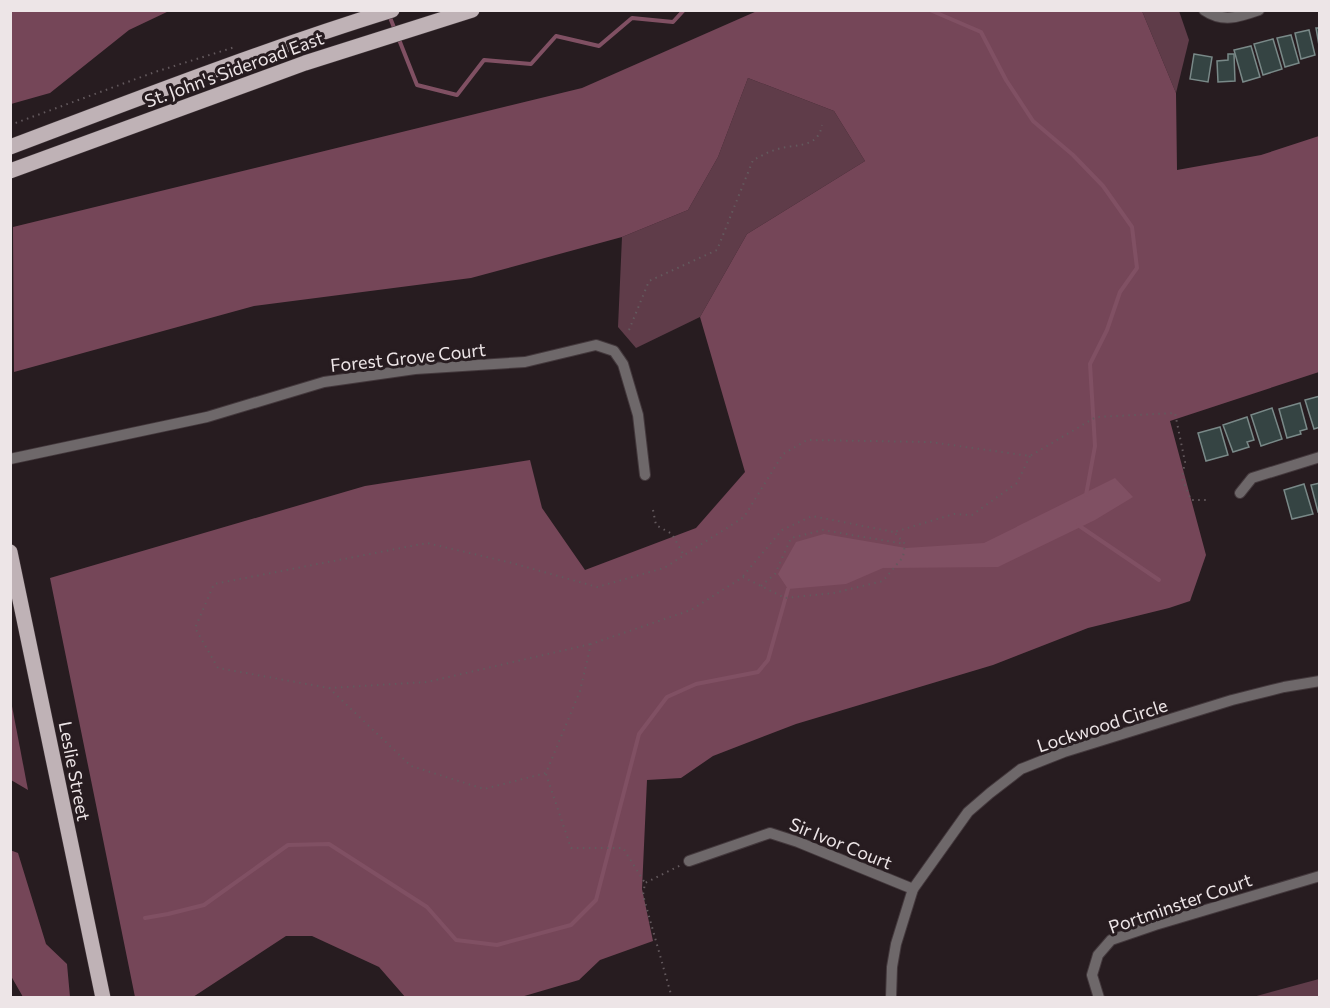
<svg xmlns="http://www.w3.org/2000/svg" width="1330" height="1008" font-family="Commissioner,sans-serif">
  <style>
    .green { fill: #5f3c49 }
    .forest { fill: #754658 }
    .water { fill: #805063 }
    .lines { fill: none; stroke-linecap: round; stroke-linejoin: round }
    .stream { stroke: #805063; stroke-width: 4 }
    .building { fill: #354443; stroke: #798988; stroke-width: 1.5 }
    .street-casing { stroke: #43383c; stroke-width: 12 }
    .primary-casing { stroke: #43383c; stroke-width: 16 }
    .path { stroke: #63595d; stroke-width: 2; stroke-dasharray: 1.5 4.5; stroke-linecap: butt }
    .street { stroke: #6e686a; stroke-width: 10 }
    .primary { stroke: #bfb2b6; stroke-width: 15 }
    .labels { text-anchor: middle; dominant-baseline: central; stroke-width: 6; stroke-linejoin: round; paint-order: stroke }
    .street-label { font-size: 18px; fill: #ede5e7; stroke: #271c20 }
  </style>
  <rect width="100%" height="100%" fill="#271c20"/>
  <!-- green -->
  <g class="green">
    <path d="M1142,11H1179L1189,40L1176,93Z"/>
    <path d="M748,78L834,111L865,161L747,234L700,317L636,348L618,327L622,237L688,210L718,157Z"/>
    <path d="M1319,979V997H1253Z"/>
  </g>
  <!-- forest -->
  <g class="forest">
    <path d="M11,10H169V11L129,30L50,93L11,104Z"/>
    <path d="M757,11H1142L1176,93L1177,170L1261,155L1319,136V372L1170,421L1206,555L1190,601L1169,608L1088,628L993,665L796,724L713,756L681,778L647,780L642,889L653,941L600,960L579,980L521,997L406,998L379,967L312,936H286L193,997H135L50,578L365,486L530,460L542,508L585,570L696,528L745,472L700,317L747,234L865,161L834,111L748,78L718,157L688,210L622,237L471,278L254,306L14,372L13,227L582,88Z"/>
    <path d="M10,701H11L28,790L11,780Z"/>
    <path d="M10,850L18,853L46,944L67,964L70,997H23L11,976Z"/>
  </g>
  <!-- water -->
  <path class="water" d="M1115,478L1133,497L1095,520L998,567L883,568L846,584L788,589L778,574L796,542L824,534L906,548L984,543Z"/>
  <g class="lines">
    <!-- stream -->
    <g class="stream">
      <path d="M930,10L981,32L1006,80L1033,121L1073,155L1103,186L1132,227L1137,268L1120,292L1107,330L1090,364L1095,446L1086,495"/>
      <path d="M389,15L395,30"/>
      <path d="M398,37L417,85L457,95L484,60L531,64L556,36L599,46L632,18L673,22L684,10"/>
      <path d="M1078,525L1159,580"/>
      <path d="M145,918L168,914L204,905L288,845L329,844L427,907L456,940L497,945L571,925L596,900L639,734L667,697L696,684L758,672L768,660L788,589"/>
    </g>
  </g>
  <!-- building -->
  <g class="building">
    <path d="M1316,28H1320V51Z"/>
    <path d="M1309,30L1315,55L1301,59L1295,33Z"/>
    <path d="M1291,35L1299,63L1285,67L1277,38Z"/>
    <path d="M1273,39L1282,69L1263,75L1254,44Z"/>
    <path d="M1251,46L1260,77L1243,82L1234,50Z"/>
    <path d="M1194,54L1212,57L1208,82L1190,79Z"/>
    <path d="M1228,54H1234L1235,81L1218,82L1217,61L1228,60Z"/>
    <path d="M1320,396V427L1314,429L1305,400Z"/>
    <path d="M1300,403L1307,429L1300,431L1301,434L1287,438L1279,409Z"/>
    <path d="M1272,408L1282,439L1261,446L1251,415Z"/>
    <path d="M1247,417L1254,440L1247,442L1249,447L1233,452L1223,425Z"/>
    <path d="M1220,427L1228,455L1206,461L1198,433Z"/>
    <path d="M1320,483V511L1318,512L1311,485Z"/>
    <path d="M1304,484L1313,514L1292,519L1284,490Z"/>
  </g>
  <g class="lines">
    <!-- street casing -->
    <g class="street-casing">
      <g id="street">
        <path d="M1204,10C1223,23 1239,17 1259,10"/>
        <path d="M10,459L207,417L324,382L415,369L525,362L596,345L614,351L623,364L638,415L645,475"/>
        <path d="M1240,493L1252,478L1320,457"/>
        <path d="M689,861L770,833L798,842L913,889"/>
        <path d="M891,998L892,967L896,944L913,889L968,812L990,793L1021,769L1064,752L1232,700L1284,687L1320,681"/>
        <path d="M1099,998L1092,975L1098,955L1111,940L1155,925L1320,876"/>
      </g>
    </g>
    <!-- primary casing -->
    <g class="primary-casing">
      <g id="primary">
        <path d="M10,147C137,99 263,50 392,10"/>
        <path d="M10,171L305,63L472,10"/>
        <path d="M10,552L103,998"/>
      </g>
    </g>
    <!-- path -->
    <g class="path">
      <path d="M10,125L155,72L235,47"/>
      <path d="M629,330L649,281L717,250L753,160C760,157 767,152 775,150C793,143 818,150 822,125"/>
      <path d="M1030,456L1017,483L972,515L954,514L894,532L905,544L903,557L883,581L834,593L785,598L743,577L691,610L591,644L580,691L546,773L484,789L411,766L329,688L218,668L195,628L214,584L427,543L512,563L597,587L664,568L744,517L783,454L807,440L930,442L1030,456L1096,417L1175,413L1185,462L1182,478L1191,500H1210"/>
      <path d="M653,510L656,525L672,534L683,554"/>
      <path d="M743,576L782,530L812,516L894,532"/>
      <path d="M761,586L775,574L791,538L823,530L905,544"/>
      <path d="M329,688L427,682L591,644"/>
      <path d="M546,774L571,848H623L645,883"/>
      <path d="M672,998L643,895L645,883L681,865"/>
    </g>
    <!-- street -->
    <use href="#street" class="street"/>
    <!-- primary -->
    <use href="#primary" class="primary"/>
  </g>
  <g class="labels">
    <!-- street labels -->
    <g class="street-label">
      <text transform="translate(234 69) rotate(-20)">St. John's Sideroad East</text>
      <text transform="translate(408 357) rotate(-6)">Forest Grove Court</text>
      <text transform="translate(1102 725) rotate(-18)">Lockwood Circle</text>
      <text transform="translate(75 771) rotate(79)">Leslie Street</text>
      <text transform="translate(841 843) rotate(22)">Sir Ivor Court</text>
      <text transform="translate(1180 903) rotate(-19)">Portminster Court</text>
    </g>
  </g>
  <!-- border -->
  <rect width="1330" height="1008" fill="none" stroke="#ede5e7" stroke-width="24"/>
</svg>
